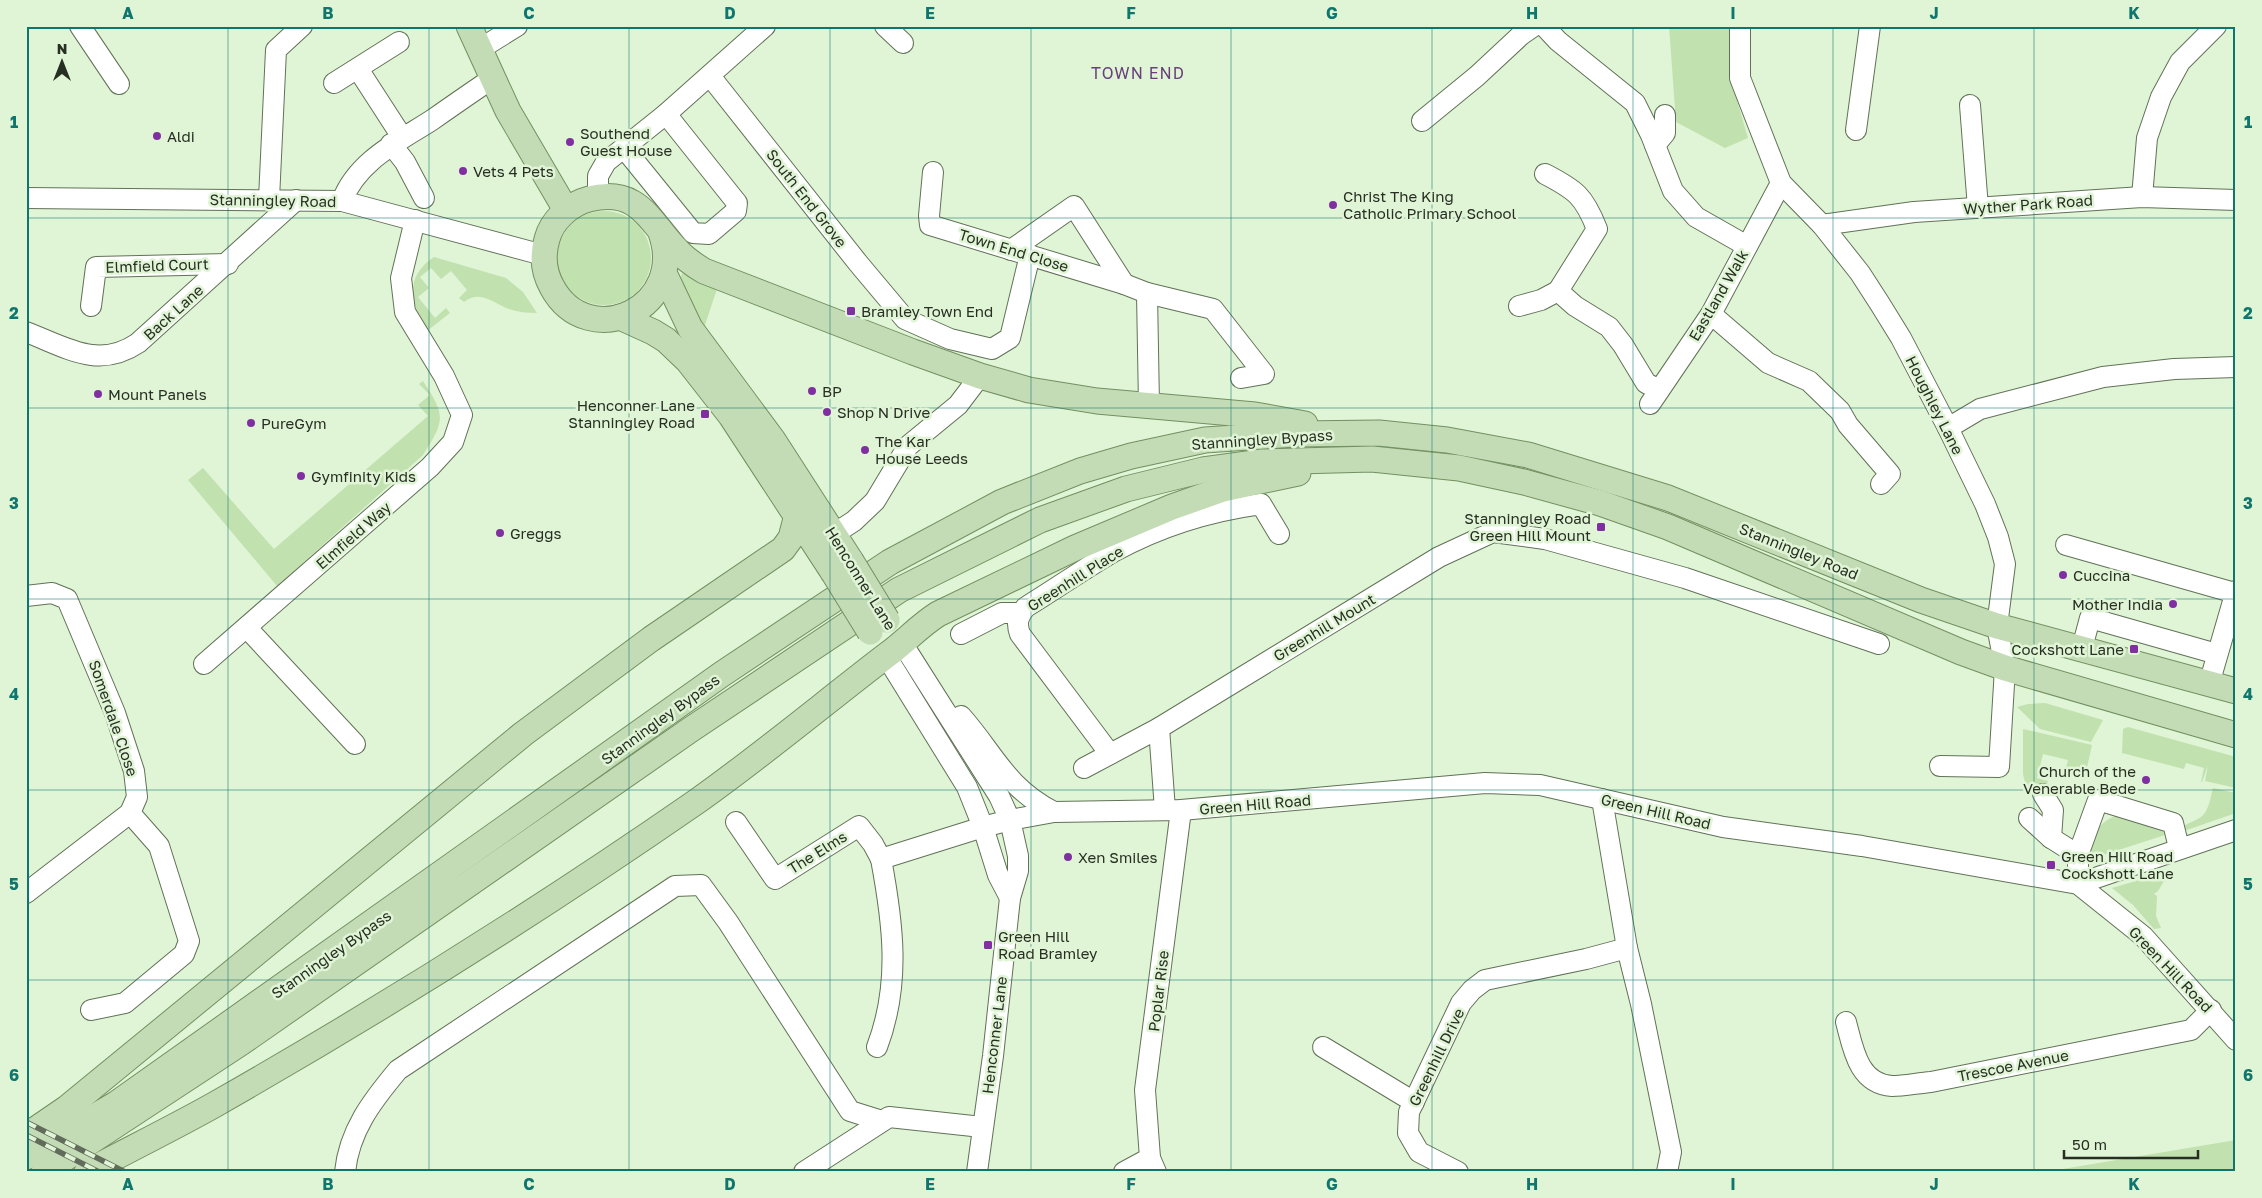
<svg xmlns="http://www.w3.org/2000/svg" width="2262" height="1198" font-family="'Golos Text',sans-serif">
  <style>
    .green { fill: #c1e1ae }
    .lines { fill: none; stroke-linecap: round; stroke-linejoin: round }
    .minor-casing { stroke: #617257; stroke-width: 22 }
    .major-casing { stroke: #739061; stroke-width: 27 }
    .minor { stroke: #fff; stroke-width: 20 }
    .major { stroke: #c4dcb5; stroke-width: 25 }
    .rail-casing { stroke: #616c5b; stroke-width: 5.5 }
    .rail { stroke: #e0f4d6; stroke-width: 4; stroke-dasharray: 11; stroke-linecap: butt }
    .major-bridge-casing { stroke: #739061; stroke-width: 27; stroke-linecap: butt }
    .major-bridge { stroke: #c4dcb5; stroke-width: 25 }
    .grid { fill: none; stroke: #0f766e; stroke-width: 1; stroke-opacity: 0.55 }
    .poi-dot { fill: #7f2f9f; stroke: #e0f4d6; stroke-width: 2 }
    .labels { text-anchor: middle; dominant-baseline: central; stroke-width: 5; stroke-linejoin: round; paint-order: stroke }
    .poi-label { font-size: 15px; fill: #272f23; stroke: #e0f4d6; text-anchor: start }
    .street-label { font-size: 15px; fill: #272f23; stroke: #e0f4d6 }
    .neighbourhood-label { font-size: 16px; letter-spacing: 1px; fill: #68417a; stroke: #e0f4d6 }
    .neatline { fill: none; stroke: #0f766e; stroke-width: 2 }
    .grid-label { font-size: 16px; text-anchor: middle; font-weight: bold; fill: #0f766e }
  </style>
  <rect width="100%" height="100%" fill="#e0f4d6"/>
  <!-- green -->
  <g class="green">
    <path d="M1669,26H1732L1731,80L1748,138L1725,148L1676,122Z"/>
    <circle cx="604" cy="258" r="47"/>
    <path d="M434,257L506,278L523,292L537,313C527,313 519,312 509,309C494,304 481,289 464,302L459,298L467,290L451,271L441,279L431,268L420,277L429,288L418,297L435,318L446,308L450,313L427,331C410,303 404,277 434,257Z"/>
    <path d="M682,273L717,289L702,334L680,280Z"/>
    <path d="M423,381C446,416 445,420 423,455L277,586L188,480L203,468L274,549L428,416L418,405L430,395L419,384Z"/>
    <path d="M2045,703L2103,720L2091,742L2040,729L2017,707L2028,704Z"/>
    <path d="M2128,727L2236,757V788L2205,781L2208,765L2202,782H2201L2204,768L2186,763L2184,769L2122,753L2123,729Z"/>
    <path d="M2023,729L2092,745L2085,776L2065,771L2068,760L2043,754L2037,778L2048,781C2044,792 2039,795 2028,795L2023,774Z"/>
    <path d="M2213,788L2236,793V813L2178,833C2185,820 2200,823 2206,811C2210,804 2211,795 2213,788Z"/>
    <path d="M2121,814L2162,829L2165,835L2094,858L2084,856C2092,835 2099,820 2121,814Z"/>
    <path d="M2170,871L2158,891L2154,894L2157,896L2156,916L2161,928L2154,929L2133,905L2112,888Z"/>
    <path d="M2236,1140V1172H2045Z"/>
  </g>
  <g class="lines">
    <!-- minor casing -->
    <g class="minor-casing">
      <g id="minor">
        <path d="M80,26L119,84"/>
        <path d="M885,26L903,43"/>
        <path d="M1544,26L1558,41L1635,103L1651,135L1673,191L1696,217L1747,246"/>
        <path d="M1740,26V78L1781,183L1822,225L1860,273L1880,304L1901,338L1948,428L1985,504L1998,537L2005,564L1997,626L2005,668L1999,767L1940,766"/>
        <path d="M480,49L517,26"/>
        <path d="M358,69L402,137"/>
        <path d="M710,76L858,263L905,319L950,339L992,349L1010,338L1030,255"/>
        <path d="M334,83L399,42"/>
        <path d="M1970,105L1978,208"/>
        <path d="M1422,121L1477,76L1521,35L1534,26"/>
        <path d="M1856,130L1870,26"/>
        <path d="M391,144L405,162L424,198"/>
        <path d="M1655,145L1665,133V115"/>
        <path d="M624,148L693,233L709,234L736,211L737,203L666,114"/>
        <path d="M933,172L929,216L930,225L1124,284L1147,293L1213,309L1264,374L1241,378"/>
        <path d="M1545,174C1576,190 1584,196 1597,229L1558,291L1575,306L1609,327L1623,345L1646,383L1659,390"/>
        <path d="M598,197V176L606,162L666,114L765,26"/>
        <path d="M2142,197L2147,138L2161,97L2180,62L2216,26"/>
        <path d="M26,198L342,201L543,255"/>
        <path d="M269,199L276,50L302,26"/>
        <path d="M342,201C357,161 398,142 432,120C452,106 472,92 493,78"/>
        <path d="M1822,225L1914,212L2142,197L2236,200"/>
        <path d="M1011,250L1074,206L1124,284"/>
        <path d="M1147,293L1149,406"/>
        <path d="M91,306L96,267L228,264"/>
        <path d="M1519,306L1541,300L1558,291"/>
        <path d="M1711,314L1768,363L1809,381L1840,411L1848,425L1890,474L1881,484"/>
        <path d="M26,332C66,347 98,370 138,343L296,200"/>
        <path d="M1650,404L1711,314L1781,183"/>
        <path d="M1948,428L1980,409L2103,377L2174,369L2236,367"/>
        <path d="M834,534L854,521L875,501L908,446L958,405L980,376"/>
        <path d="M2066,545L2235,593"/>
        <path d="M26,596L52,593L67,599L115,713L134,771L137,797L130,813L26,893"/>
        <path d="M247,628L355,744"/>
        <path d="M961,634L1002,613H1020"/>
        <path d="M902,643L999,796L1010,820L1018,856V871L1010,898L993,1056L977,1172"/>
        <path d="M2082,648L2090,618L2217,654"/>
        <path d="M886,656L967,787L983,827L998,875L1010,898"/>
        <path d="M204,664L430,467L453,442L462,415L444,376L405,312L401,278L415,220"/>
        <path d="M2209,684L2236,591"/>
        <path d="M961,716C994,753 1006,788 1054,812"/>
        <path d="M1159,728L1165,810"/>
        <path d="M1110,754L1020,634C1016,623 1018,616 1026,607C1055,589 1084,569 1113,552C1158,527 1210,511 1261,504L1279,534"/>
        <path d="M1084,768L1159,728L1439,557L1493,532L1545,539L1685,578L1879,644"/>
        <path d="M2043,794L2053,810L2051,838"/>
        <path d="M1602,799L1627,948L1641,1004L1671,1152L1667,1172"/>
        <path d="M2029,818L2051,838L2078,855"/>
        <path d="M736,822L775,879L859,826L873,844L881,859L983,827L1010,820L1054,812L1181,810L1485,783L1540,785L1723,827L1862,846L2078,884L2143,936L2236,1040"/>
        <path d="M2179,848L2173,823L2098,800L2078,855V884L2236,830"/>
        <path d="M91,1010L125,1003L184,954L189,941L159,846L130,813"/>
        <path d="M1846,1022C1853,1048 1858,1084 1892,1086C1904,1086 1918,1083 1931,1082L2191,1030L2211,1010"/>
        <path d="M877,1047C901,984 893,923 881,859"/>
        <path d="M1323,1047L1414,1102"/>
        <path d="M345,1172C349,1131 372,1101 398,1070L675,886L701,885L728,922L850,1111L882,1121"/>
        <path d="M804,1172L889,1117L982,1127"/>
        <path d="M1124,1172L1150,1158"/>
        <path d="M1156,1172L1150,1158L1145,1090L1181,810"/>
        <path d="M1458,1172L1419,1152L1408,1133L1409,1112L1461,1003L1472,990L1485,980L1586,959L1627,948"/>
      </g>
    </g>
    <!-- major casing -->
    <g class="major-casing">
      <g id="major">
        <path d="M469,26L508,111L566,210"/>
        <path d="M660,230C690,308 588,354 552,287C543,271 542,256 547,239C552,220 570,204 589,199C639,187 649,221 677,250C685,259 694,265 704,271L913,352L980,376L1029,390L1097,401L1255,415L1305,424"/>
        <path d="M664,273L690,328L773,440L851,561"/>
        <path d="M620,317L653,332L666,340L688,361L731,416L833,572"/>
        <path d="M26,1136L67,1108L523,734L651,639L783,549L791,538L797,515"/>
        <path d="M26,1157L116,1104L722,674L890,562L1002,502L1080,471L1131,456L1205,440L1296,434L1379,433L1447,440L1528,455L1668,498L1921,600L1997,626L2236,691"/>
        <path d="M44,1172L242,1042L690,730L899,590L1040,520L1126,489L1203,470L1262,462L1372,459L1459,468L1524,482L1600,503L1668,527L1961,652L2005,668L2236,735"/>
        <path d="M87,1172C130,1149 173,1128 214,1105C379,1011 540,910 696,802C761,756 823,704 887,655C905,642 919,626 938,614L1075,548L1172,507L1223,489L1298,473"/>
      </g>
    </g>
    <!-- minor -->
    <use href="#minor" class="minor"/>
    <!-- major -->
    <use href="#major" class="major"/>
    <!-- rail casing -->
    <g class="rail-casing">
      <g id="rail">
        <path d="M26,1122L125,1172"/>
        <path d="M26,1135L99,1172"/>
      </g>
    </g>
    <!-- rail -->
    <use href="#rail" class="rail"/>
    <!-- major-bridge casing -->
    <g class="major-bridge-casing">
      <g id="major-bridge">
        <path d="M851,561L887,620"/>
        <path d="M833,572L870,632"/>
      </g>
    </g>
    <!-- major-bridge -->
    <use href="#major-bridge" class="major-bridge"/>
  </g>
  <!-- grid -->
  <path class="grid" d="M228,26V1172M429,26V1172M629,26V1172M830,26V1172M1031,26V1172M1231,26V1172M1432,26V1172M1633,26V1172M1833,26V1172M2034,26V1172M26,218H2236M26,408H2236M26,599H2236M26,790H2236M26,980H2236"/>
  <!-- markers -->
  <g class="poi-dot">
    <circle cx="157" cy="136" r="5"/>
    <circle cx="570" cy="142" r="5"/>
    <circle cx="463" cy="171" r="5"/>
    <circle cx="1333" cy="205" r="5"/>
    <rect x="846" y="306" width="10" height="10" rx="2.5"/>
    <circle cx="812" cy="391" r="5"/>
    <circle cx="98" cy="394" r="5"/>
    <circle cx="827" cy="412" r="5"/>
    <rect x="700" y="409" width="10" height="10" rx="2.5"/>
    <circle cx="251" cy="423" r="5"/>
    <circle cx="865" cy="450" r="5"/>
    <circle cx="301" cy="476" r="5"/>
    <rect x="1596" y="522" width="10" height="10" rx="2.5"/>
    <circle cx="500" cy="533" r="5"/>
    <circle cx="2063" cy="575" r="5"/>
    <circle cx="2173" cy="604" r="5"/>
    <rect x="2129" y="644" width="10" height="10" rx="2.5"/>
    <circle cx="2146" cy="780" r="5"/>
    <circle cx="1068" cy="857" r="5"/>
    <rect x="2046" y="860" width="10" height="10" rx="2.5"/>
    <rect x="983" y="940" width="10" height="10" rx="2.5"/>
  </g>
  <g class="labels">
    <!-- poi labels -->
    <g class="poi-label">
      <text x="580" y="133">Southend<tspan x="580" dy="17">Guest House</tspan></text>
      <text x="167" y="136">Aldi</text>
      <text x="473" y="171">Vets 4 Pets</text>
      <text x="1343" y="196">Christ The King<tspan x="1343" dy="17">Catholic Primary School</tspan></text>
      <text x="861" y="311">Bramley Town End</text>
      <text x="822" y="391">BP</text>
      <text x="108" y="394">Mount Panels</text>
      <text x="695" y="405" text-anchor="end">Henconner Lane<tspan x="695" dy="17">Stanningley Road</tspan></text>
      <text x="837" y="412">Shop N Drive</text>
      <text x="261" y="423">PureGym</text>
      <text x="875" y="441">The Kar<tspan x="875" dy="17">House Leeds</tspan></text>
      <text x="311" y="476">Gymfinity Kids</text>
      <text x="1591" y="518" text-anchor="end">Stanningley Road<tspan x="1591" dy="17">Green Hill Mount</tspan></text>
      <text x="510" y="533">Greggs</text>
      <text x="2073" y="575">Cuccina</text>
      <text x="2163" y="604" text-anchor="end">Mother India</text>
      <text x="2124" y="649" text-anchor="end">Cockshott Lane</text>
      <text x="2136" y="771" text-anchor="end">Church of the<tspan x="2136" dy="17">Venerable Bede</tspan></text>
      <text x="2061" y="856">Green Hill Road<tspan x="2061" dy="17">Cockshott Lane</tspan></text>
      <text x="1078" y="857">Xen Smiles</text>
      <text x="998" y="936">Green Hill<tspan x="998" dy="17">Road Bramley</tspan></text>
    </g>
    <!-- street labels -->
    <g class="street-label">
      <text transform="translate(807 198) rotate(52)">South End Grove</text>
      <text transform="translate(273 200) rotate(1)">Stanningley Road</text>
      <text transform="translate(2028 204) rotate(-4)">Wyther Park Road</text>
      <text transform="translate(1014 250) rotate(17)">Town End Close</text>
      <text transform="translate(157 265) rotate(-2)">Elmfield Court</text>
      <text transform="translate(1718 295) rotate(-60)">Eastland Walk</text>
      <text transform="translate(173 312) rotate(-42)">Back Lane</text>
      <text transform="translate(1935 405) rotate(63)">Houghley Lane</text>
      <text transform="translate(1262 439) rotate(-4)">Stanningley Bypass</text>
      <text transform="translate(353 535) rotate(-41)">Elmfield Way</text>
      <text transform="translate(1799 551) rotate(22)">Stanningley Road</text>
      <text transform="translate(861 578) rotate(58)">Henconner Lane</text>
      <text transform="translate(1075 578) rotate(-32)">Greenhill Place</text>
      <text transform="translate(1324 627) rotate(-31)">Greenhill Mount</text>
      <text transform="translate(114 718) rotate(71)">Somerdale Close</text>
      <text transform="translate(660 719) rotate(-36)">Stanningley Bypass</text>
      <text transform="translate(1255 804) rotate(-5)">Green Hill Road</text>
      <text transform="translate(1656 811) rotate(13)">Green Hill Road</text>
      <text transform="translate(817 852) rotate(-32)">The Elms</text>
      <text transform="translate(331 954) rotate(-35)">Stanningley Bypass</text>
      <text transform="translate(2171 969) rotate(46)">Green Hill Road</text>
      <text transform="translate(1158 991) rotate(-83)">Poplar Rise</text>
      <text transform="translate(994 1035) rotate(-83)">Henconner Lane</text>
      <text transform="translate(1436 1057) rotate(-64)">Greenhill Drive</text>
      <text transform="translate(2013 1065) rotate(-11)">Trescoe Avenue</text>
    </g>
    <!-- neighbourhood labels -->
    <g class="neighbourhood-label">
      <text x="1138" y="73">TOWN END</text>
    </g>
  </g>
  <!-- border -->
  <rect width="2262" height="1198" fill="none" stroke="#e0f4d6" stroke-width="55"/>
  <!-- north arrow -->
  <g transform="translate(62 62)" stroke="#e0f4d6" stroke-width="4" paint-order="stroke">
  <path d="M0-4L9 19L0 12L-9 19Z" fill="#272f23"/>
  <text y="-8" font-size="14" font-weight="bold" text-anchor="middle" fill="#272f23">N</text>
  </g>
  <!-- scale -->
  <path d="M2064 1150v8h134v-8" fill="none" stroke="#272f23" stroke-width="2.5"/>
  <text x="2072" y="1150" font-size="15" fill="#272f23" stroke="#e0f4d6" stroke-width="4" paint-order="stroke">50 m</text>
  <rect x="28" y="28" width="2206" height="1142" class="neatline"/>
  <g class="grid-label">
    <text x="128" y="19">A</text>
    <text x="328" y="19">B</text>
    <text x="529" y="19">C</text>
    <text x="730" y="19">D</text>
    <text x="930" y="19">E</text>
    <text x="1131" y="19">F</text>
    <text x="1332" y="19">G</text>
    <text x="1532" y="19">H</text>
    <text x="1733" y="19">I</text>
    <text x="1934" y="19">J</text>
    <text x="2134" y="19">K</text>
    <text x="14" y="128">1</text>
    <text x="2248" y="128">1</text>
    <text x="14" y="319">2</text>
    <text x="2248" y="319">2</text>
    <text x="14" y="509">3</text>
    <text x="2248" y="509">3</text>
    <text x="14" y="700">4</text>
    <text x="2248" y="700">4</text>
    <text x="14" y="890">5</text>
    <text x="2248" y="890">5</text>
    <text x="14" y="1081">6</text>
    <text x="2248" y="1081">6</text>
    <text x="128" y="1190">A</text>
    <text x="328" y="1190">B</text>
    <text x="529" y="1190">C</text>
    <text x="730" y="1190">D</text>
    <text x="930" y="1190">E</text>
    <text x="1131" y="1190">F</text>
    <text x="1332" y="1190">G</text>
    <text x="1532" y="1190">H</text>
    <text x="1733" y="1190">I</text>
    <text x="1934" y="1190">J</text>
    <text x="2134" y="1190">K</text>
  </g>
</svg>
